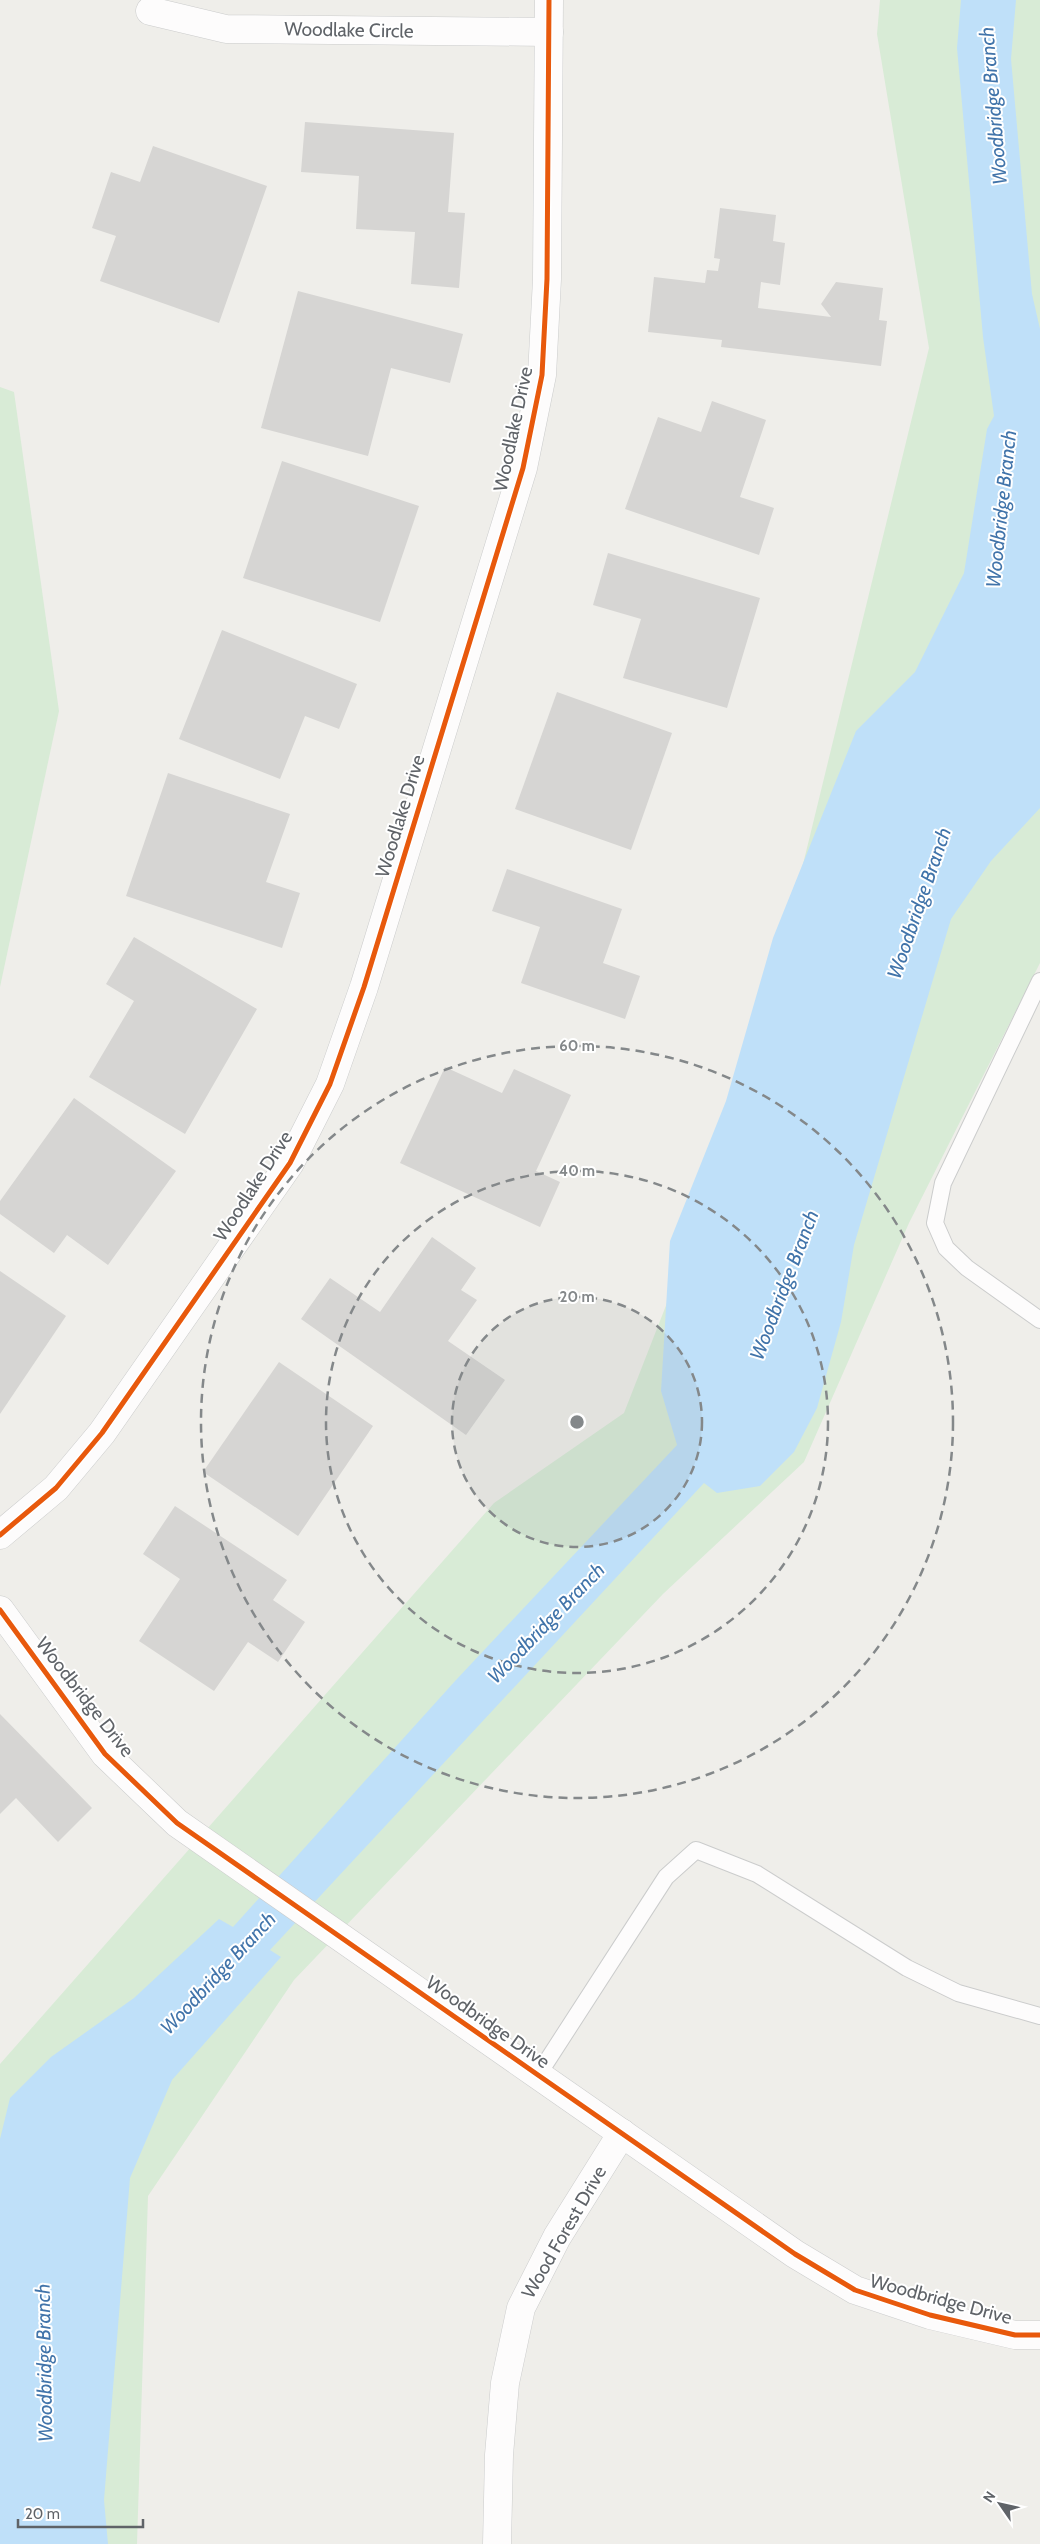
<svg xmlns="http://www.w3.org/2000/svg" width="1040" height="2544" font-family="Cabin,sans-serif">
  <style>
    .green { fill: #d8ebd6 }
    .water { fill: #bfe0f9 }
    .building { fill: #d6d5d3 }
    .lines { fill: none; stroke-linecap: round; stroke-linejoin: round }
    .service-casing { stroke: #cbcccc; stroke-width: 18 }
    .minor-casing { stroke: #cbcccc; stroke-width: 29 }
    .service { stroke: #fdfcfc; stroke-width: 16 }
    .minor { stroke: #fdfcfc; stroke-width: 28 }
    .cycleway-casing { stroke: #fff; stroke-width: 8 }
    .cycleway { stroke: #e8590c; stroke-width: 5 }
    .ring { fill: none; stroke: #84888a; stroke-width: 2.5; stroke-dasharray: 9 6 }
    .labels { text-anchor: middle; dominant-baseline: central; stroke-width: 4; stroke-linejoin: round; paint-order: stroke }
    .street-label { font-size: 19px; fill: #5f6368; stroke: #fff }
    .water-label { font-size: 20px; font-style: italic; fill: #4174aa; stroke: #fff }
    .centre { fill: #84888a; stroke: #fff; stroke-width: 2.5 }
    .ring-label { font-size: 15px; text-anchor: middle; font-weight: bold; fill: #84888a; stroke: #fff; stroke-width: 4; stroke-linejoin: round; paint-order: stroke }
  </style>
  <rect width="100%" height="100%" fill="#efeeea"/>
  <!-- green -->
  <g class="green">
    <path d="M880,0H1040V963L909,1223L804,1462L663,1594L294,1980L148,2196L137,2544H0V2064L494,1503L624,1413L744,1106L929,348L877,34Z"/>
    <path d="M0,387L14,392L59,711L0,987Z"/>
  </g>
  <!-- water -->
  <path class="water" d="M961,0H1016L1011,59L1032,294L1040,329V808L991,861L951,919L854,1245L841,1322L817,1408L794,1452L760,1486L717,1493L704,1483L270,1950L281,1957L172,2080L130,2178L104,2500L108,2544H0V2139L10,2098L51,2057L134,1998L219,1919L233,1927L456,1680L677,1445L661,1391L670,1241L726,1101L773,938L856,731L915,672L964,573L987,429L994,416L983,337L957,48Z"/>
  <!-- building -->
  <g class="building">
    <path d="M305,122L454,133L448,212L465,213L459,288L411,284L415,232L356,229L359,176L301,172Z"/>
    <path d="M153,146L267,186L219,323L100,281L116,236L92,228L111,172L140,182Z"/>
    <path d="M720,208L776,215L773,241L785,243L780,285L761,282L758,308L831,317L821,304L836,282L883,288L879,320L887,321L881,366L721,347L722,340L648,332L654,277L705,283L707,270L718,271L720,259L714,258Z"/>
    <path d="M298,291L463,334L450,383L391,368L368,456L261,428Z"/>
    <path d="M712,401L766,420L740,497L774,508L759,555L625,509L658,417L701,432Z"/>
    <path d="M282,461L419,506L380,622L243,578Z"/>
    <path d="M608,553L760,598L727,708L623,678L641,619L593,605Z"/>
    <path d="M222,630L357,684L339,729L305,716L280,779L179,739Z"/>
    <path d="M557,692L672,733L631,850L515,809Z"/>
    <path d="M168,773L290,814L266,882L300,893L282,948L126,896Z"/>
    <path d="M507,869L622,909L603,963L640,976L625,1019L521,983L540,927L492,911Z"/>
    <path d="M134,937L257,1009L185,1134L89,1077L134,1001L106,984Z"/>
    <path d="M445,1067L502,1093L514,1069L571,1095L536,1171L560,1182L540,1227L400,1163Z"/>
    <path d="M74,1098L176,1171L108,1265L67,1235L54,1253L0,1214V1201Z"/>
    <path d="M432,1237L476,1268L461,1290L477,1300L448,1341L505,1380L466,1435L301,1319L330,1278L380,1312Z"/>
    <path d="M0,1271L66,1316L0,1414Z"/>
    <path d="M279,1362L373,1426L298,1536L203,1472Z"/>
    <path d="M175,1506L287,1580L273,1600L305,1622L278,1662L248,1642L214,1691L139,1641L180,1579L143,1554Z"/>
    <path d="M0,1714L92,1808L58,1842L16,1798L0,1814Z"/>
  </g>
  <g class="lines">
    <!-- service casing -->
    <g class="service-casing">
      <g id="service">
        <path d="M1040,981L943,1183L935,1223L946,1248L967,1268L1040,1320"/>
        <path d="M538,2075L666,1877L696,1850L757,1874L907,1968L958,1993L1040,2016"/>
      </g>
    </g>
    <!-- minor casing -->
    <g class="minor-casing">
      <g id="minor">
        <path d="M150,11L226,29L549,32"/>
        <path d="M0,1535L56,1488L102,1433L290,1163L330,1084L364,987L523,468L542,375L547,279L549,0"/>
        <path d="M0,1610L105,1754L177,1823L538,2075L795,2254L855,2290L930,2315L1015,2335H1040"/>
        <path d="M497,2544L499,2455L505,2383L521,2308L557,2237L622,2133"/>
      </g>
    </g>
    <!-- service -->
    <use href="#service" class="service"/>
    <!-- minor -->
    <use href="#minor" class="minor"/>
    <!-- cycleway casing -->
    <g class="cycleway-casing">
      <g id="cycleway">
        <path d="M0,1535L56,1488L102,1433L290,1163L330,1084L364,987L523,468L542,375L547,279L549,0"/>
        <path d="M0,1610L105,1754L177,1823L538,2075L795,2254L855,2290L930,2315L1015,2335H1040"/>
      </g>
    </g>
    <!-- cycleway -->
    <use href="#cycleway" class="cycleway"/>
  </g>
  <!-- distance rings -->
  <circle cx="577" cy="1422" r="125" fill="#84888a" fill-opacity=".12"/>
  <g class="ring">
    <circle cx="577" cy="1422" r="125"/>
    <circle cx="577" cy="1422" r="251"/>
    <circle cx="577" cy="1422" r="376"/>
  </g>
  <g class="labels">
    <!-- street labels -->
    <g class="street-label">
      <text transform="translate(349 30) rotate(1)">Woodlake Circle</text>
      <text transform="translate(513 429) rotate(-78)">Woodlake Drive</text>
      <text transform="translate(400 816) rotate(-73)">Woodlake Drive</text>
      <text transform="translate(253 1186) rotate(-57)">Woodlake Drive</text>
      <text transform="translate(85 1697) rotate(52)">Woodbridge Drive</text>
      <text transform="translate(488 2022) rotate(35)">Woodbridge Drive</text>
      <text transform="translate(564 2232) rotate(-60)">Wood Forest Drive</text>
      <text transform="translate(941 2299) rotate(15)">Woodbridge Drive</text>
    </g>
    <!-- water labels -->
    <g class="water-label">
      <text transform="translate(993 106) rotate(-95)">Woodbridge Branch</text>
      <text transform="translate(1001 509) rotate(-84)">Woodbridge Branch</text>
      <text transform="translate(919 903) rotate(-71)">Woodbridge Branch</text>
      <text transform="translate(784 1285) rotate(-69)">Woodbridge Branch</text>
      <text transform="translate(546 1623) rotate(-46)">Woodbridge Branch</text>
      <text transform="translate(218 1973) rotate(-47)">Woodbridge Branch</text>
      <text transform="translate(44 2363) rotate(-91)">Woodbridge Branch</text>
    </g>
  </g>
  <circle cx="577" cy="1422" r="8" class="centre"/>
  <g class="ring-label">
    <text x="577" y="1051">60 m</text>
    <text x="577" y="1176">40 m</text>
    <text x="577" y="1302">20 m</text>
  </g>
  <!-- north arrow -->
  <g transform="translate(1000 2504) rotate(304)" stroke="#ffffff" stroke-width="4" paint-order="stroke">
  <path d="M0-4L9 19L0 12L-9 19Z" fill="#5f6368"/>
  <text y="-8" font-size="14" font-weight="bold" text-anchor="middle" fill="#5f6368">N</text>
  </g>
  <!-- scale -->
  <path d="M18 2519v8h125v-8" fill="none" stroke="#5f6368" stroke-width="2.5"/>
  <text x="25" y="2519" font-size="15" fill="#5f6368" stroke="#ffffff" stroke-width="4" paint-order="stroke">20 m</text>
</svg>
